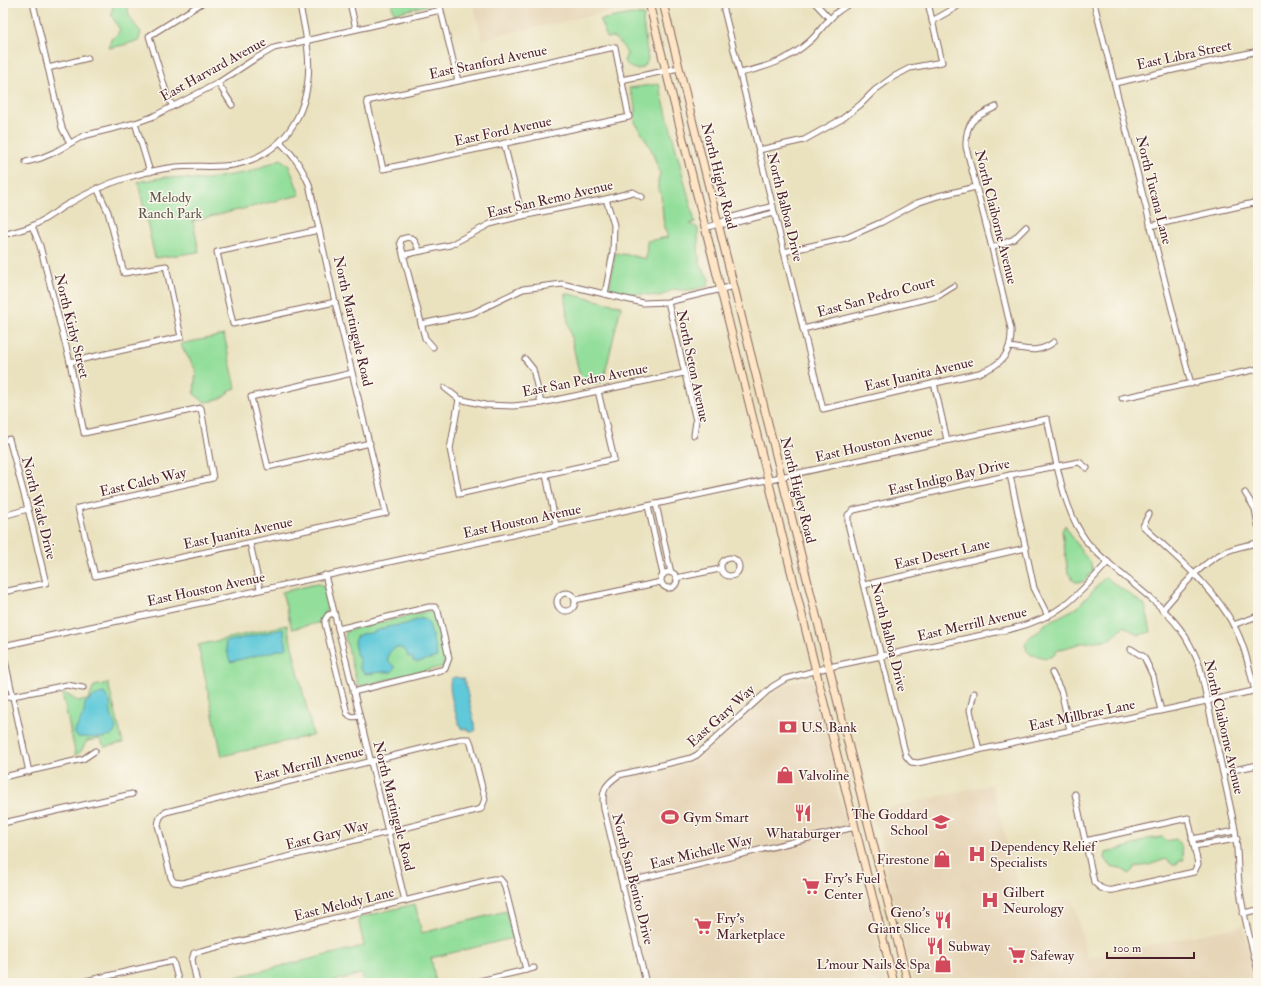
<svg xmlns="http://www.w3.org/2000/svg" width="1261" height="986" font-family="'IM FELL Double Pica',serif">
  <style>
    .built { fill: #e6d5b7 }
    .green { fill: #92de9a; stroke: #6e7e62 }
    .water { fill: #5fc9d9; stroke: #547482 }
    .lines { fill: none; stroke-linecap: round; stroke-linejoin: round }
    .street-casing { stroke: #82635f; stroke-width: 7 }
    .secondary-casing { stroke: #82635f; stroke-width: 9 }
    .street { stroke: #fff; stroke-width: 5 }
    .secondary { stroke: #fde5c5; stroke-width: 7 }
    .labels { text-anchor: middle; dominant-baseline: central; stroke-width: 3; stroke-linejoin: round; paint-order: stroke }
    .street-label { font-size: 14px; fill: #4a1f2b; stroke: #fbf7ec }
    .park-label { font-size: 14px; fill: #60584c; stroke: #fbf7ec }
    .poi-label { font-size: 14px; fill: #4a1f2b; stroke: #fbf7ec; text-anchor: start }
  </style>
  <rect width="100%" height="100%" fill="#fbf7ec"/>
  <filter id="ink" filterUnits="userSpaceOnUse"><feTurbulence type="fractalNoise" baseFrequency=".025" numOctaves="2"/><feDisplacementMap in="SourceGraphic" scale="8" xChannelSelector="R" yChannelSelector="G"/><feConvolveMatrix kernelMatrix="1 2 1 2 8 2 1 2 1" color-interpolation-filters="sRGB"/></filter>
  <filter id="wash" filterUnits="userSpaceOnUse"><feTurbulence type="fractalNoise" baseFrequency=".012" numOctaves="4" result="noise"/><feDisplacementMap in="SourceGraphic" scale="16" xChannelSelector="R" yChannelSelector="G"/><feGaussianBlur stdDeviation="0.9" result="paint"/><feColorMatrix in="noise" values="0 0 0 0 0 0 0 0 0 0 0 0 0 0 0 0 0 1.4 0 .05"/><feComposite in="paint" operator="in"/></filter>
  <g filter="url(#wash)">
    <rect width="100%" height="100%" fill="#eae2bf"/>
    <!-- built -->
    <g class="built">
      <path d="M473,3H644V4L482,39Z"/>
      <path d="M804,679L813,682L833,761L837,790L844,816L853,839L857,857L858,873L866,902L874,922L877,937L879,955L886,983H651L607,803L609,790L612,784L618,780L689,764L700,758L782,686Z"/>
      <path d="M992,784L1024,910L1073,899L1087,958L1243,926L1258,983H915L912,976L885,868L883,850L879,833L871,812Z"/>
    </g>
    <!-- green -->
    <g class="green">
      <path d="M111,3H127C127,15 133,23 141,32L139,40L124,45L109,48L111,39L116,36L120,30L111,15L113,6Z"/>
      <path d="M391,3H431V4L397,13H394Z"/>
      <path d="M631,14L644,15L643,22L648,59C643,72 632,72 624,61L627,54C623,46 620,41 612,37L607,38L600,20Z"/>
      <path d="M659,84L695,222L690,224L698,228C699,248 695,263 709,278L708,286C697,289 685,292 674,289L660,296L609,291L615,253L628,255H632L633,256L646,259L647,241L668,237L664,227L661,194L658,188V181L660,173L651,149L635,122L636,106L629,88Z"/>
      <path d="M281,159L289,166L300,195L193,221L199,252L155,258L138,182L166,177L202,180L249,172Z"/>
      <path d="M565,293L621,306L603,382L596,384L583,377L579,373L568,322L565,301Z"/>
      <path d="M224,335L236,388L230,390C226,399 215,401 205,402L194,394L196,370L180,344Z"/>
      <path d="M1065,525L1083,554L1090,561L1093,570L1084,582H1075L1068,573L1062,531Z"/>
      <path d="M1105,577L1145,605L1151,632L1138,635L1124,626L1111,639L1082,643L1058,650L1053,656L1047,658L1032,655L1027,651L1025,643L1032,635L1038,632L1045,624L1078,607Z"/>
      <path d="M316,584H320L325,588L329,607L323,616L322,622L292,629L282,592Z"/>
      <path d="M428,611H431L434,614L445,661L442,667L364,685L360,686L357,683L345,637L346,632L349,630Z"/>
      <path d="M287,625L313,735L222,756L198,645Z"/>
      <path d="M108,683L123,743L105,747L99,739L87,741L81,751L76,756L62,693C75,696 74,705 89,699L94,686Z"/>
      <path d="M1163,837L1166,841L1176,839L1181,846L1184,860H1180L1176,865H1173L1166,859L1149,865L1136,867L1129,874L1121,868L1110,866L1105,858L1106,853L1131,846L1147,839Z"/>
      <path d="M415,904L422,933L506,911L513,938L431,958L436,983H364L362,974L326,983H212L364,946L358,918Z"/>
    </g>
    <!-- water -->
    <g class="water">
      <path d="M419,619H425L429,624L437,655L436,658C427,658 421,664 413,661V658L408,657L406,651L398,647C391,649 387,653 388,661L395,667L392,672H382L365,674L359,667L360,662L356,653L354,642L356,637L361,634L371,633L387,627L406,624Z"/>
      <path d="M283,629L287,648L230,662L225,642Z"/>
      <path d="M455,677L464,679L476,730L472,732L467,729H461C457,718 447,689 451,679Z"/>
      <path d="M104,693L110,702L111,714L116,728L115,731L112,735L103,738L78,737L75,734V731L84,713L85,703L96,695Z"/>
    </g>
  </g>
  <g filter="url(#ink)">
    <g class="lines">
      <!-- street casing -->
      <g class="street-casing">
        <g id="street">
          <path d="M33,3L62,128L70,143"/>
          <path d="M350,3L356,29"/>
          <path d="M439,3L458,81"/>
          <path d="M815,3L830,19"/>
          <path d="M1094,3L1191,384"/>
          <path d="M724,10L823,409L979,373C1002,365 1012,353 1011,329L992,248L966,147C965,122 974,117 996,107"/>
          <path d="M932,21L955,8L962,3"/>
          <path d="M615,47L629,117L383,169L367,101Z"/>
          <path d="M48,68L88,58"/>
          <path d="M740,73C767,67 789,60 810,41C818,34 823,25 831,18C836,12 844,7 851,3"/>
          <path d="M621,80L679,68"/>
          <path d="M218,83L232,105"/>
          <path d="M1115,83L1258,51"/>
          <path d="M173,106L168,98L149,36L202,3"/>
          <path d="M135,123L150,172"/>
          <path d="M504,143L522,216"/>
          <path d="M759,150L804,140L842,119L860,105L875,90L893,77L910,68L942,62L928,3"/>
          <path d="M26,162L41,158L55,152L83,136L135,123L152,117L218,83L253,60L274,48L441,10"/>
          <path d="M719,224L729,218L773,206"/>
          <path d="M32,226L40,246L70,362L84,433L201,408L213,478L78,508L95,576L386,513L335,302L309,184C301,166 294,156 280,142"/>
          <path d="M1150,226L1258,202"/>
          <path d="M705,228L718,224H729L774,213"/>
          <path d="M319,230L217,252L233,324L335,302"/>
          <path d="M3,235C13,232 23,230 32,226C43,221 53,214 63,207C83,195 103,185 126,178C142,173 159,169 176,167C195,165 215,168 233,165C255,161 276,149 289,131C317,93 310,46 299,3"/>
          <path d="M992,248L1014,239L1026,227"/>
          <path d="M419,251C416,242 413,234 402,239L400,242L425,338L433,347"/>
          <path d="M784,252L846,238L882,222L917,203L938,196L976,187"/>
          <path d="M403,255L450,245L490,224L522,216L606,199L633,192L642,197"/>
          <path d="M605,294L613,252L614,225L606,199"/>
          <path d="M668,302L696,421L694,435"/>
          <path d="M421,324L473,313L523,289L562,284L643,303L668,302L734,286"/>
          <path d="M803,329L938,296L954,286"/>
          <path d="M1009,347C1028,349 1038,354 1054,342"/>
          <path d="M525,359L533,369L541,403"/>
          <path d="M70,362L181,337L166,266L124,273L108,212L97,188"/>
          <path d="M352,373L251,397L268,467L370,443"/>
          <path d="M934,383L947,440"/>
          <path d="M445,388L459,399L485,405L513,406L541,403L684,373"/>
          <path d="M1122,398L1258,369"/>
          <path d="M459,399L450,449L459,494L614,459L598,391"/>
          <path d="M3,441L9,439L28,509L46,583L3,592"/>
          <path d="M1087,468L1079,462L1010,475L854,510L848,515V524L906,756L911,762L918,763L1258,690"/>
          <path d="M546,475L556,525"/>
          <path d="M1010,475L1034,588L1048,616"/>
          <path d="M1245,493L1255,509L1258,525"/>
          <path d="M656,504L671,573"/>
          <path d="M648,506L663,575"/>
          <path d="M1149,514L1143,526C1174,556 1212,585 1233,624C1245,645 1249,668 1255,691"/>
          <path d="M3,516L28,509"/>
          <path d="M250,543L260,589"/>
          <circle cx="730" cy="567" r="9"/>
          <circle cx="669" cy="580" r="8"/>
          <path d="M325,575L405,901"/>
          <path d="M676,578L720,569"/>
          <path d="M864,585L1026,548"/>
          <circle cx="566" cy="602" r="9"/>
          <path d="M575,600L661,582"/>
          <path d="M1162,610C1181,589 1199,564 1225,552C1236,547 1247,545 1258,543"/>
          <path d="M334,613L328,615L325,620V624L347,713C351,718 353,717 359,716"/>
          <path d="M1233,625L1258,616"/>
          <path d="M338,629L429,607H435L438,611L449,658L445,669L353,692"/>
          <path d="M3,646L1047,419C1056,459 1062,508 1087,542C1097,554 1109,563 1120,573C1143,592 1169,611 1185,636C1191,646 1196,656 1200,667L1234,824C1238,844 1237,863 1239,883C1242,912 1251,942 1258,971"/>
          <path d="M1131,649L1144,657L1153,676L1161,711"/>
          <path d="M3,651L29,772"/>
          <path d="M1052,673L1061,691L1070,730"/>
          <path d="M974,693L970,710L979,750"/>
          <path d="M3,698L67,685L83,688"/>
          <path d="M461,739H469L471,744L485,799L481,809L182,883L174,882L171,878L158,825C159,819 160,815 166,812Z"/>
          <path d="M1223,772L1258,765"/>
          <path d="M3,777L83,759L95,751"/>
          <path d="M1075,794L1094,882C1100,888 1104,891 1113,890L1194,872L1198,864L1188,818L1085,841"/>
          <path d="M3,823L132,794"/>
          <path d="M1192,839L1235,831"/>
          <path d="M1194,846L1237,839"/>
          <path d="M622,883L855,827"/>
          <path d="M1243,913L1258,910"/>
          <path d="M77,983L173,961L179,983"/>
          <path d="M197,983L192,960L194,953L201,951L493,879H500L504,884L526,970"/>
          <path d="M471,983L534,968"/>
          <path d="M646,983L604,809C601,792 604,785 619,775L691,758L697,755L772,687L785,679L829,667L1011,629C1058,618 1077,597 1108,562"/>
        </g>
      </g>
      <!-- secondary casing -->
      <g class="secondary-casing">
        <g id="secondary">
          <path d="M649,3L894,983"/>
          <path d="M663,3L908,983"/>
        </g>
      </g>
      <!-- street -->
      <use href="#street" class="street"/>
      <!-- secondary -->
      <use href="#secondary" class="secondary"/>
    </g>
  </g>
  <!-- icons -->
  <defs>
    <g id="bank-bare" transform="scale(1.38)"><path d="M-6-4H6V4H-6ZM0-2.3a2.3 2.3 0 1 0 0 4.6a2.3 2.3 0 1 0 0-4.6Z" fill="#d1495b" stroke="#fbf7ec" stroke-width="2.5" paint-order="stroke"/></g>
    <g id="shop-bare" transform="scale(1.38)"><path d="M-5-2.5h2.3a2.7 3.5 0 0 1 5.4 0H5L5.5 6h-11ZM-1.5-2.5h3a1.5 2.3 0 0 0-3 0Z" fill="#d1495b" stroke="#fbf7ec" stroke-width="2.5" paint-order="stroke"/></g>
    <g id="restaurant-bare" transform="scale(1.38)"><path d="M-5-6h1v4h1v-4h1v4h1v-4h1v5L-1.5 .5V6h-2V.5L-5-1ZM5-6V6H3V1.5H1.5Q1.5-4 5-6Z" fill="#d1495b" stroke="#fbf7ec" stroke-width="2.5" paint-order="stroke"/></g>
    <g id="stadium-bare" transform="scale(1.38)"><path d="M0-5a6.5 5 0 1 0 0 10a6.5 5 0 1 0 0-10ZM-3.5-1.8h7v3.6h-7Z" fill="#d1495b" stroke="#fbf7ec" stroke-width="2.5" paint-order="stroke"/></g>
    <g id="school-bare" transform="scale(1.38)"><path d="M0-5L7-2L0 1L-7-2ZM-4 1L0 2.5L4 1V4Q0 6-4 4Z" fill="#d1495b" stroke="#fbf7ec" stroke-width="2.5" paint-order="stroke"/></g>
    <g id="hospital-bare" transform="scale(1.38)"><path d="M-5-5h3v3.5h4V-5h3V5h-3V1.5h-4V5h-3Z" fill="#d1495b" stroke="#fbf7ec" stroke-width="2.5" paint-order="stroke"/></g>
    <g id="supermarket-bare" transform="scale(1.38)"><path d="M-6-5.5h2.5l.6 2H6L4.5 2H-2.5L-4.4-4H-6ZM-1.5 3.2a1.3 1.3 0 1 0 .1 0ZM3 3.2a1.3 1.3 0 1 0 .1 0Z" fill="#d1495b" stroke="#fbf7ec" stroke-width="2.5" paint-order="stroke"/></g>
  </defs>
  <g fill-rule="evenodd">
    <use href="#bank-bare" x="788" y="727"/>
    <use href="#shop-bare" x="785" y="775"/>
    <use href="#restaurant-bare" x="803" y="813"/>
    <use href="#stadium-bare" x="670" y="817"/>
    <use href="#school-bare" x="941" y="822"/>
    <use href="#hospital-bare" x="977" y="854"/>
    <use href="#shop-bare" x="942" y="859"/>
    <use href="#supermarket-bare" x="811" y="886"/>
    <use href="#hospital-bare" x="990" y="900"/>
    <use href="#restaurant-bare" x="943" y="920"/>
    <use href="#supermarket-bare" x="703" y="926"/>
    <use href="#restaurant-bare" x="935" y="946"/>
    <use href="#supermarket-bare" x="1017" y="955"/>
    <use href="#shop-bare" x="943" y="964"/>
  </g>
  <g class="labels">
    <!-- street labels -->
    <g class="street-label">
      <text transform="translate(1184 55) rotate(-12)">East Libra Street</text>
      <text transform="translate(488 62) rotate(-12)">East Stanford Avenue</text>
      <text transform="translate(213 69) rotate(-29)">East Harvard Avenue</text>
      <text transform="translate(503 131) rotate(-12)">East Ford Avenue</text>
      <text transform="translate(719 176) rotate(76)">North Higley Road</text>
      <text transform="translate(1154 190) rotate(76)">North Tucana Lane</text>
      <text transform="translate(550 199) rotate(-13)">East San Remo Avenue</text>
      <text transform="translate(785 207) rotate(76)">North Balboa Drive</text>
      <text transform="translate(996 217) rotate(76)">North Claiborne Avenue</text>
      <text transform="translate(876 297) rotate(-15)">East San Pedro Court</text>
      <text transform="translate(353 321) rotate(77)">North Martingale Road</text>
      <text transform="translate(72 326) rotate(76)">North Kirby Street</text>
      <text transform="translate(693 366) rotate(78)">North Seton Avenue</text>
      <text transform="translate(919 374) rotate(-13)">East Juanita Avenue</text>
      <text transform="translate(585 380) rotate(-11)">East San Pedro Avenue</text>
      <text transform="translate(874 444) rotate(-13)">East Houston Avenue</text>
      <text transform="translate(949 477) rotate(-13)">East Indigo Bay Drive</text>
      <text transform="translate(143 482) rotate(-13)">East Caleb Way</text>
      <text transform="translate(798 490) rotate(76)">North Higley Road</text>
      <text transform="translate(39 508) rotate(76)">North Wade Drive</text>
      <text transform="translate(522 521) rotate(-12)">East Houston Avenue</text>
      <text transform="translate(238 533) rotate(-12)">East Juanita Avenue</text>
      <text transform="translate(942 554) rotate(-13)">East Desert Lane</text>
      <text transform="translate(206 589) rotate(-12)">East Houston Avenue</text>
      <text transform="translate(972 624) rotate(-13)">East Merrill Avenue</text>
      <text transform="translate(889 637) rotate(76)">North Balboa Drive</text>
      <text transform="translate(1082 715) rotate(-12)">East Millbrae Lane</text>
      <text transform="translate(721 716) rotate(-42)">East Gary Way</text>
      <text transform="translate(1224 727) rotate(77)">North Claiborne Avenue</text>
      <text transform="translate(309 764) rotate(-14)">East Merrill Avenue</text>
      <text transform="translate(394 806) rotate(76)">North Martingale Road</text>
      <text transform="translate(327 835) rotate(-14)">East Gary Way</text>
      <text transform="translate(701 852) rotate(-14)">East Michelle Way</text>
      <text transform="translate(633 879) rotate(76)">North San Benito Drive</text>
      <text transform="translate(344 904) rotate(-14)">East Melody Lane</text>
    </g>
    <!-- park labels -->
    <g class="park-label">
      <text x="170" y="197">Melody<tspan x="170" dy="16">Ranch Park</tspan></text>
    </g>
    <!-- poi labels -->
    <g class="poi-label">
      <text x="801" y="727">U.S. Bank</text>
      <text x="798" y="775">Valvoline</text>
      <text x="928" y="814" text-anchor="end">The Goddard<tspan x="928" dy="16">School</tspan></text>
      <text x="683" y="817">Gym Smart</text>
      <text x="803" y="833" text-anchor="middle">Whataburger</text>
      <text x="990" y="846">Dependency Relief<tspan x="990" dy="16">Specialists</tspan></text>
      <text x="929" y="859" text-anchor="end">Firestone</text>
      <text x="824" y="878">Fry's Fuel<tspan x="824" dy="16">Center</tspan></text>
      <text x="1003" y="892">Gilbert<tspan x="1003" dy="16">Neurology</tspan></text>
      <text x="930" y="912" text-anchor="end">Geno's<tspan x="930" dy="16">Giant Slice</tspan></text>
      <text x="716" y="918">Fry's<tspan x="716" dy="16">Marketplace</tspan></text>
      <text x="948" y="946">Subway</text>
      <text x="1030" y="955">Safeway</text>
      <text x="930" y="964" text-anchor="end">L'mour Nails &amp; Spa</text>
    </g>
  </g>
  <!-- margin -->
  <rect width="1261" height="986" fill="none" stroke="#fbf7ec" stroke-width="16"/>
  <!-- scale -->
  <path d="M1107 952v6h87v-6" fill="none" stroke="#4a1f2b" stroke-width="2"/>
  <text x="1113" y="952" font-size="12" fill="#4a1f2b" stroke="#fbf7ec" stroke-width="3" paint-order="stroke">100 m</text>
</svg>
